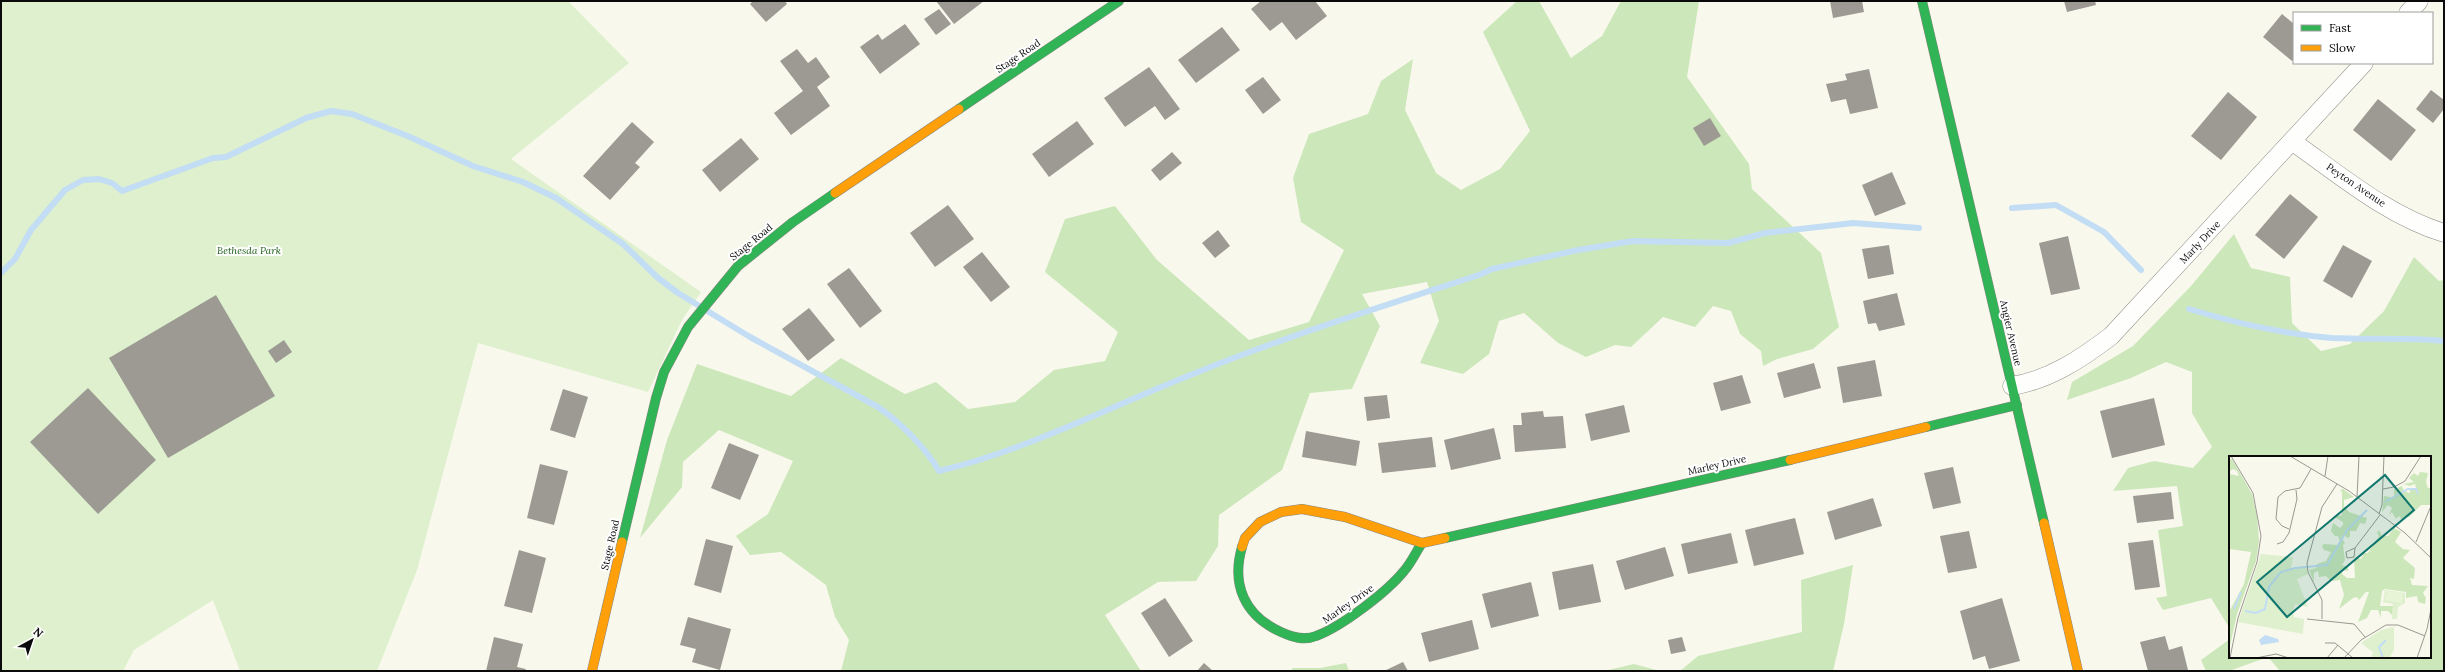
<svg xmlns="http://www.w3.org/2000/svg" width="2445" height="672" font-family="Lora,serif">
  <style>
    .green { fill: #def0cd }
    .forest { fill: #cce7ba }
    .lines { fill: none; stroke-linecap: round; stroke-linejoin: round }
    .stream { stroke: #c2ddf4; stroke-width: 6 }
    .building { fill: #9c9a93 }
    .street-casing { stroke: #92918c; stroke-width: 19 }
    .fast-casing { stroke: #888883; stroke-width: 10 }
    .slow-casing { stroke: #888883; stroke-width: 10 }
    .street { stroke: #fefefc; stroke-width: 18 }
    .fast { stroke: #30b455; stroke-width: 9 }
    .slow { stroke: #ff9f0a; stroke-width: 9 }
    .labels { text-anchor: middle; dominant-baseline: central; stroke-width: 4; stroke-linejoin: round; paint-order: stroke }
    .street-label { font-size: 10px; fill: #0a0a0a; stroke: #fff }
    .park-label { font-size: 10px; font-style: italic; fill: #21611b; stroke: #fff }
    .inset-river { fill: none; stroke: #c2ddf4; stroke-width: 2 }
    .inset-road { fill: none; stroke: #999992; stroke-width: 1 }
    .view { fill: #0f766e; fill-opacity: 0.15; stroke: #0f766e; stroke-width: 2 }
    .inset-edge { fill: none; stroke: #0a0a0a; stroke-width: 2 }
  </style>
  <rect width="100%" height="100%" fill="#f9f8ed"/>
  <!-- green -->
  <path class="green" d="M1,1H568L629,63L511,159L701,292L682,320L648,392L478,343L417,570L377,671H240L213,600L134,650L123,671H1Z"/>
  <!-- forest -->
  <g class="forest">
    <path d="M1517,1H1539L1571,58L1602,36L1621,1H1699L1687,77L1749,164L1752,189L1821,253L1839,327L1813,349L1777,359L1763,366L1761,351L1740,334L1731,311L1713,306L1695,327L1663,317L1631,347L1615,345L1586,357L1558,343L1524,313L1499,321L1489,354L1463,374L1420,363L1439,321L1427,282L1362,294L1380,326L1352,389L1310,393L1282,470L1219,515L1218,546L1196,581L1158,582L1105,615L1141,671H841L849,640L835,617L826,585L781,552L750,555L736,536L768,514L793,461L719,430L683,462L682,487L640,538L667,440L697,364L791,396L841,358L905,394L936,382L968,409L1015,402L1054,370L1105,361L1118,332L1045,272L1065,219L1115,206L1157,260L1249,340L1309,322L1344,250L1301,222L1293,178L1309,134L1368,114L1381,81L1413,59L1405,110L1436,173L1461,190L1500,169L1530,131L1483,32Z"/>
    <path d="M2234,234L2251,268L2290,277L2292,323L2321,351L2350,344L2384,311L2414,257L2439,281L2444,280V671H2280L2268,657L2229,671H2206L2201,660L2230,639V657H2430V457H2230V629L2211,598L2163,610L2156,598L2167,596L2158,530L2183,526L2177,486L2113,491L2128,468L2154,461L2193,468L2212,447L2192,413V372L2166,362L2131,378L2067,400L2072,382L2133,346L2191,286Z"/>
    <path d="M1853,565L1844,624L1833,671H1680L1698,656L1802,632L1801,580Z"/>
    <path d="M1346,663L1349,671H1290L1293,668H1320Z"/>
    <path d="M1634,664L1660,671H1604Z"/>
  </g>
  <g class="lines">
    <!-- stream -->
    <g class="stream">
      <path d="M2012,208L2056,205L2104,232L2141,270"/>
      <path d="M1,273L15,259L31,230L65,190L83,180L99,179L112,183L122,191L213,158L226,157L306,118L331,111L352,114L410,137L473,166L523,182L556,198L623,244L658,278L678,293L750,337L878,407C901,423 925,447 939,471C1027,450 1109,407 1193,374C1287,336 1383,306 1479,275L1492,269L1578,250L1633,241L1728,243L1765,233L1853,223L1919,228"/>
      <path d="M2189,309C2235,323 2284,334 2332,338C2369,340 2407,337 2444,341"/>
    </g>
  </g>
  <!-- building -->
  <g class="building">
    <path d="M753,1H785L787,4L766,22L750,4Z"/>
    <path d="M936,1H984L954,24Z"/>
    <path d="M1261,1H1315L1327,16L1296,40L1282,22L1270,31L1251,9Z"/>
    <path d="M1830,1H1862L1864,12L1833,18Z"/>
    <path d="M2064,1H2095L2096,5L2067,12Z"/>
    <path d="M939,9L951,24L936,35L924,19Z"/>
    <path d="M2282,14L2294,24V59L2292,61L2263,37Z"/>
    <path d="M905,24L920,44L880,74L860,47L878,34L882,40Z"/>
    <path d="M1222,27L1240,50L1196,83L1178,60Z"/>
    <path d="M797,49L808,63L816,57L830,77L817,87L830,106L791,135L774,113L803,91L780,61Z"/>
    <path d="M1149,67L1180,109L1165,120L1155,106L1125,127L1104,98Z"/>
    <path d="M1869,69L1878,108L1850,114L1846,99L1831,102L1826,84L1847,80L1845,74Z"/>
    <path d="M1263,77L1281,100L1263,114L1245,90Z"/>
    <path d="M2431,90L2444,100V109L2433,123L2416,109Z"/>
    <path d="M2228,92L2257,117L2221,160L2191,136Z"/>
    <path d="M2378,99L2416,130L2391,161L2353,130Z"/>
    <path d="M1710,118L1721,136L1704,146L1693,128Z"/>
    <path d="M1077,121L1094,144L1049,177L1032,154Z"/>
    <path d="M632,122L654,142L635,163L640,167L610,200L583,176Z"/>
    <path d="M741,138L759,159L720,192L702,170Z"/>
    <path d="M1172,152L1182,163L1160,181L1151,170Z"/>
    <path d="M1892,172L1906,204L1875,216L1862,185Z"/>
    <path d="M2290,194L2318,217L2284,259L2255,235Z"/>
    <path d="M948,205L974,239L935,267L910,233Z"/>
    <path d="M1218,230L1230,246L1215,258L1202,243Z"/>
    <path d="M2068,236L2080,289L2051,295L2039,243Z"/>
    <path d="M1889,245L1894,274L1868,279L1862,249Z"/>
    <path d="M2343,245L2372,261L2352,298L2323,281Z"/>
    <path d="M982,252L1010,287L991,302L963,267Z"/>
    <path d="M849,268L882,311L860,328L827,284Z"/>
    <path d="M1897,293L1905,325L1879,331L1876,323L1868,324L1863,301Z"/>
    <path d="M216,295L275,396L168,458L109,358Z"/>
    <path d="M809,308L835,340L808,361L782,329Z"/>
    <path d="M284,340L292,352L276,363L268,351Z"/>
    <path d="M1875,360L1882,396L1843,403L1837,367Z"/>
    <path d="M1814,363L1821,388L1784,398L1777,373Z"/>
    <path d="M1742,375L1751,403L1721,411L1713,383Z"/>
    <path d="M88,388L156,460L98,514L30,442Z"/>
    <path d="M563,389L588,397L575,438L550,430Z"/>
    <path d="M1387,395L1390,418L1367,421L1364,397Z"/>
    <path d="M2154,398L2165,445L2112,458L2100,411Z"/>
    <path d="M1624,405L1630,432L1591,441L1585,414Z"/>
    <path d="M1543,411L1544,417L1563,416L1566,448L1515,452L1513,425H1522L1521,413Z"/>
    <path d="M1494,428L1501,459L1451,470L1444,440Z"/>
    <path d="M1306,431L1360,441L1356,466L1302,457Z"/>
    <path d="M1432,437L1436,467L1382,473L1378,443Z"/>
    <path d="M729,443L759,455L740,500L711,488Z"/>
    <path d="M540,464L568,471L554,525L527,518Z"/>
    <path d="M1953,467L1961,503L1933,509L1924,473Z"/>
    <path d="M2171,492L2174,519L2137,523L2133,496Z"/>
    <path d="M1873,498L1882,526L1835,540L1827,512Z"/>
    <path d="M1795,518L1804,554L1754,566L1745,530Z"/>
    <path d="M1969,531L1977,568L1948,573L1940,536Z"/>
    <path d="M1731,533L1738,563L1688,574L1681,544Z"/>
    <path d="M706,539L733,546L721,593L694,585Z"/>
    <path d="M2153,540L2160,587L2135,590L2128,543Z"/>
    <path d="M1665,547L1674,576L1625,590L1616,561Z"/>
    <path d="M519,550L546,558L532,613L504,606Z"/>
    <path d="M1593,564L1601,602L1559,610L1552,572Z"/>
    <path d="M1531,582L1539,616L1491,628L1482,594Z"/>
    <path d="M1165,598L1193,641L1169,657L1141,613Z"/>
    <path d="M2002,598L2020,661L1989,669L1985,656L1973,660L1960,611Z"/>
    <path d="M688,617L731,629L720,670L692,662L696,649L680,645Z"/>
    <path d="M1472,620L1479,649L1429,662L1421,633Z"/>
    <path d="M2165,636L2169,650L2182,646L2188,670L2148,671L2140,642Z"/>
    <path d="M494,637L523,644L517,667L526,669L525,671H486Z"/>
    <path d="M1682,637L1686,651L1671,654L1668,640Z"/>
    <path d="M1403,662L1408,671H1384Z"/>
    <path d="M1204,663L1213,671H1197Z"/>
  </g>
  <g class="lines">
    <!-- street casing -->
    <g class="street-casing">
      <g id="street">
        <path d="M2408,13L2419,1"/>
        <path d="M2293,142C2340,175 2388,216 2444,233"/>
        <path d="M2012,386C2049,380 2081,359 2111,336L2364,63"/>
      </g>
    </g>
    <!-- fast casing -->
    <g class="fast-casing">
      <g id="fast">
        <path d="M1922,1L2044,523"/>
        <path d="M959,109L1119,1"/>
        <path d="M1926,427L2017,405"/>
        <path d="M1445,538L1790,460"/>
        <path d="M622,542L656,398L664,372L688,327L738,266L793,222L835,193"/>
        <path d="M1242,547C1231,585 1245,616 1281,632C1292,637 1304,641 1316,636C1341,627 1387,592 1404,571C1411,563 1416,552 1422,543"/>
      </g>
    </g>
    <!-- slow casing -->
    <g class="slow-casing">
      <g id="slow">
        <path d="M835,193L959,109"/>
        <path d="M1790,460L1926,427"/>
        <path d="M2044,523L2078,671"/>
        <path d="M1242,547L1245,538L1260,522L1281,512L1302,509L1345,517L1422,543L1445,538"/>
        <path d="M592,671L622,542"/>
      </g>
    </g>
    <!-- street -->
    <use href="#street" class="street"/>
    <!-- fast -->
    <use href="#fast" class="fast"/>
    <!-- slow -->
    <use href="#slow" class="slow"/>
  </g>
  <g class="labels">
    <!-- street labels -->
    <g class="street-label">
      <text transform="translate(1018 56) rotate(-34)">Stage Road</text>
      <text transform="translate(2356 185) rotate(34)">Peyton Avenue</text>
      <text transform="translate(751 242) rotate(-39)">Stage Road</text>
      <text transform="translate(2200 242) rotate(-47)">Marly Drive</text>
      <text transform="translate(2011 333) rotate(77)">Angier Avenue</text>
      <text transform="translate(1717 465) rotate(-13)">Marley Drive</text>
      <text transform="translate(610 545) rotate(-77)">Stage Road</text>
      <text transform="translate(1348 604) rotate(-35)">Marley Drive</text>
    </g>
    <!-- park labels -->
    <g class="park-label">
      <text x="249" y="250">Bethesda Park</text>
    </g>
  </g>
  <!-- overview -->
  <g transform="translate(2229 456)">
    <rect width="202" height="202" fill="#f9f8ed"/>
    <path d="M32,98L64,101L62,112L78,110L79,118L68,123L79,151L66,148L64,154L65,161L75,163L74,178L9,166ZM156,134L176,137V147L169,151L168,163H163L164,148L154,146ZM165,171V194L160,202H142L144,196L132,187L152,174Z" fill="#def0cd"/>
    <path d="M3,3L23,38L28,60L30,85L27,105L8,158L0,194V156L15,128L22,96L0,93V18L10,20L8,15L4,13L0,16V4ZM191,16L199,17L197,26L199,32H202V49H192L180,61H175L173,64L170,60L167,63L163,56L160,59L163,52L159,49L153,56L155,40L165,42V33L173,30L175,35L181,37V34L187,32L186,28L181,30L174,28L185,26L180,22L185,17L189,20ZM114,33L125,41L115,44V50L120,56L138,62L136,68L131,67L127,75H121V81L118,82L115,78L112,81L116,87L114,89L116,104L113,109L119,111V115L113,114V118L118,122H126L125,104L127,101L132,103L135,97H139L150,80L148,77L150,74L153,80H159L165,72L172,76L166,86L174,93L181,94L174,102L186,112L185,123L181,122L183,129L199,130L194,137L197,142L196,148L189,146L188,140L177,142V136L156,133L153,135L151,150H164L163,159L159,155H152V162L149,154H142L138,162L129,166L140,136H137L130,144L128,141L124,142L110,153L115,139L111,124L102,125L97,120L90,121L89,115L85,117V126L80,114L87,112L88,108L97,105L102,96L95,94L93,90L95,88L108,89L111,85L109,80H106L102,75L104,67L111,72L114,69V66L107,62V58L112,60L113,58V36L111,34Z" fill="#cce7ba"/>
    <path d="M157,135L174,137L173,147L156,144Z" fill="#e8f4d6"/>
    <path d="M36,179L49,183L50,186L32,189L30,184Z" fill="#c2ddf4"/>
    <path class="inset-river" d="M156,46L179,33H187L189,38M5,153L12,136M16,155L27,157L36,153L40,131L52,116L66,112L98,109L118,74L138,54M154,202L150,191L157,184"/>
    <path class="inset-road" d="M61,0L120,35L176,77L202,102M96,20L99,0M154,33L165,31L176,25L192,0M128,41L130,0M150,58L153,49L155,0M60,73L53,70L47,63L49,41L56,35L71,32L82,13M187,86L202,50M48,88L54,86L60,77L68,43L67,34M126,92L125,101L118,102L117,96L126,92L151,59M78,163L125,168L136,181M93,163V144L79,116L78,107L93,51L108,28M96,187H106L124,202M1,202L9,162L28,106L32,80L24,37L2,0M27,202L47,198L60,202M98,202L109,189M115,202L132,184L157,169H169L196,180M188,202L198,173L202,153"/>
    <path class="view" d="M156,19L185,54L58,161L28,126Z"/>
    <rect width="202" height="202" class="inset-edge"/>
  </g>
  <!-- border -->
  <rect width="2445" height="672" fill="none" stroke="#0a0a0a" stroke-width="4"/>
  <!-- legend -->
  <rect x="2293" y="12" width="140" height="52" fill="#ffffff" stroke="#9d9d9d"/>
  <rect x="2301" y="25" width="20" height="6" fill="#30b455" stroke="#9d9d9d"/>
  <text x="2329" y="32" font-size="12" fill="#0a0a0a">Fast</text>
  <rect x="2301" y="45" width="20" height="6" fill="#ff9f0a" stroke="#9d9d9d"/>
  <text x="2329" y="52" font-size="12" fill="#0a0a0a">Slow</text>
  <!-- north arrow -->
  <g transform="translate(32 640) rotate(40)" stroke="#ffffff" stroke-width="3" paint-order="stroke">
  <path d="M0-3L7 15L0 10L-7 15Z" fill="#0a0a0a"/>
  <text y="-6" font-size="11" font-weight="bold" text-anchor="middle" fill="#0a0a0a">N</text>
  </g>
</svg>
